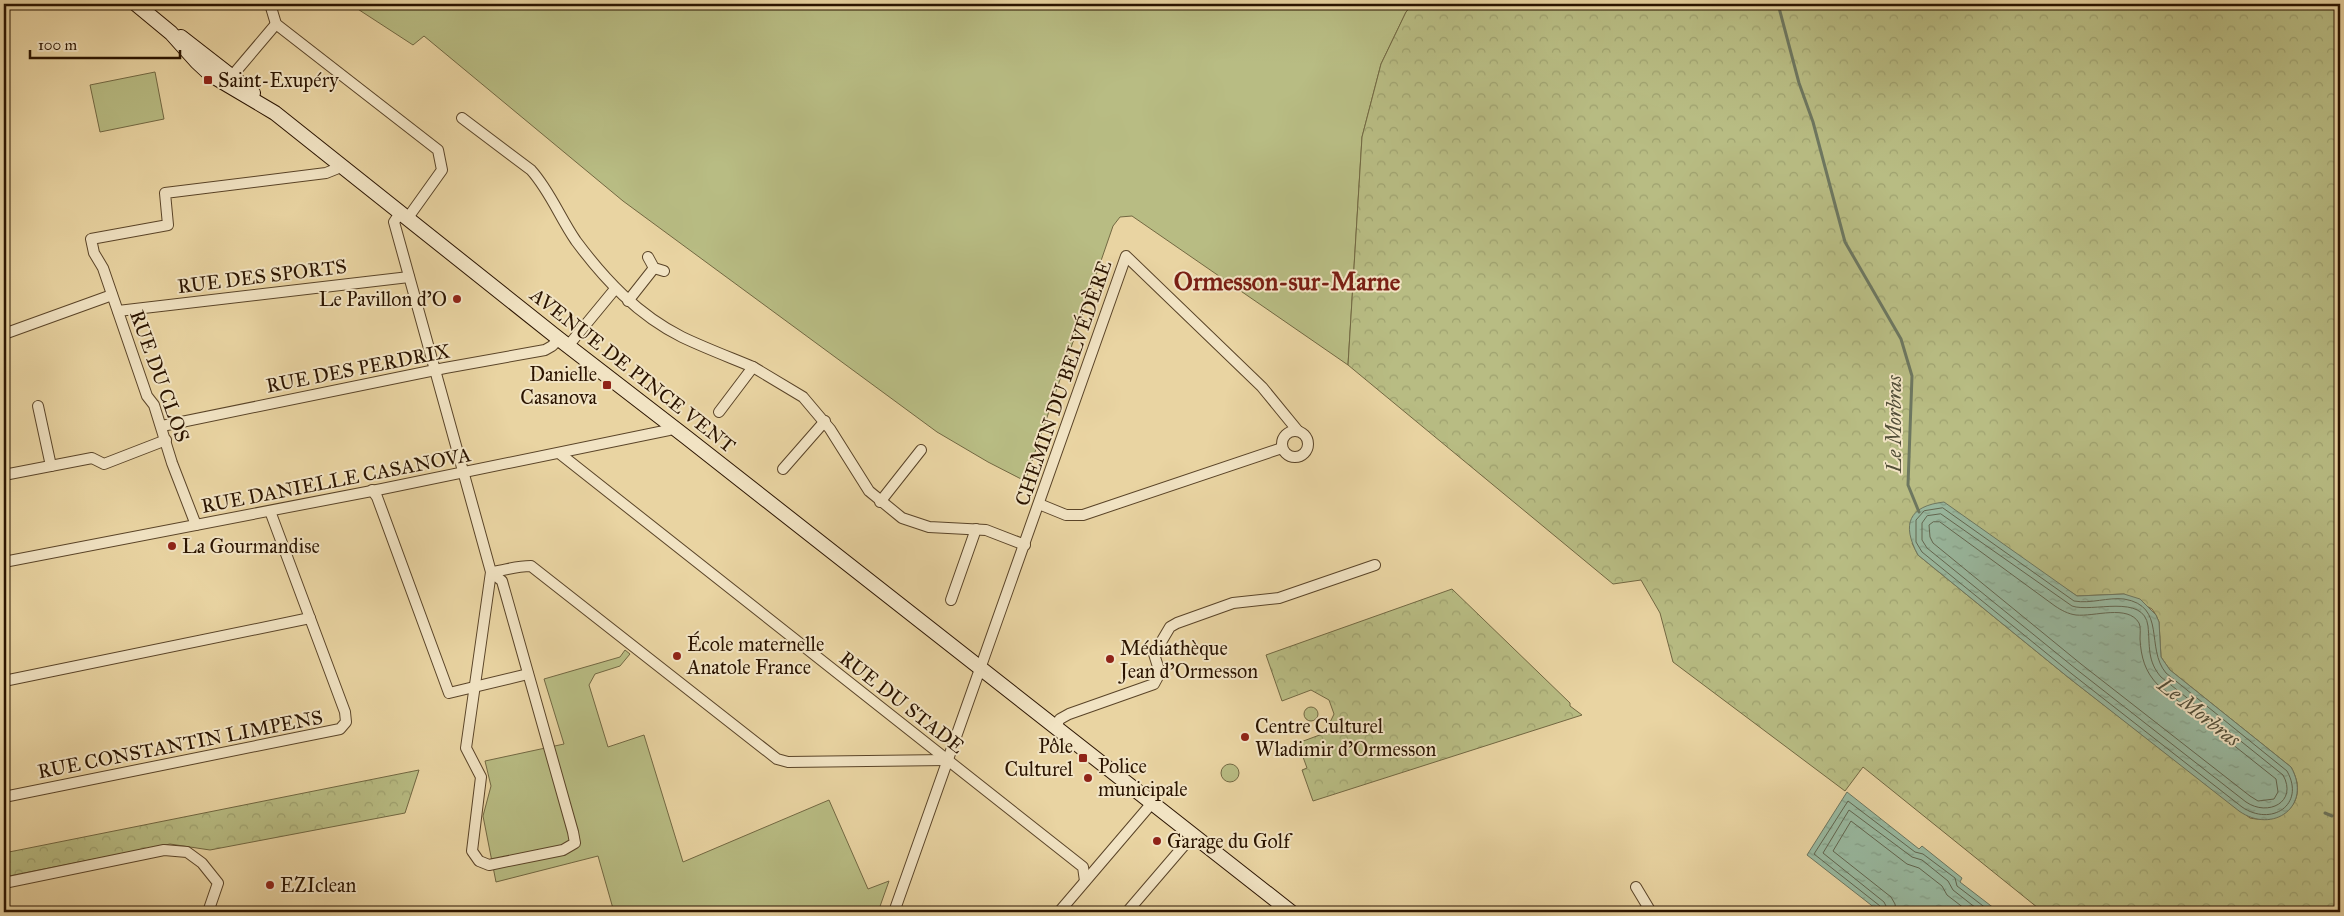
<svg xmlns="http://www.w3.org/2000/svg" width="2344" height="916" font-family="'IM FELL Great Primer',serif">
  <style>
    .green { fill: #b8bc83; stroke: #726842 }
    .forest { fill: url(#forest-crowns); stroke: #726842; fill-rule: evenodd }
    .water { fill: url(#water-ripples); stroke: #6d7760 }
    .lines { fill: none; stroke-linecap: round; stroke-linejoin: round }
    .shore { stroke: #626650; stroke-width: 1 }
    .stream { stroke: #6d7760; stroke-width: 3 }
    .street-casing { stroke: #5a4428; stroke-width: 12 }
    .secondary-casing { stroke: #2b1400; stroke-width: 16 }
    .street { stroke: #f1e3c3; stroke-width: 10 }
    .secondary { stroke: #f1e3c3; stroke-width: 14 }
    .poi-dot { fill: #8f2418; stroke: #f1e3c3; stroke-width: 2 }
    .labels { text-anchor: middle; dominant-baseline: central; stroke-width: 4; stroke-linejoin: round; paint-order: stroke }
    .poi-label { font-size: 20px; fill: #2b1400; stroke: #f1e3c3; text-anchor: start }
    .street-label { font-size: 20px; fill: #2b1400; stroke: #f1e3c3 }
    .water-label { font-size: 21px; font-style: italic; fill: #524e38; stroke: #f1e3c3 }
    .district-label { font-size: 25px; font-weight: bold; fill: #7a1f14; stroke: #f1e3c3 }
  </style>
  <defs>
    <pattern id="forest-crowns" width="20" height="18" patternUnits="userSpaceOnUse" patternTransform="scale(1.25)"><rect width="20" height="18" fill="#b8bc83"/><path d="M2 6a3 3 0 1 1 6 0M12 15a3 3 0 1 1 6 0" fill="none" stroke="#9ea16f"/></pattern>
    <pattern id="water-ripples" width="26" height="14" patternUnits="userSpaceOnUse" patternTransform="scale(1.25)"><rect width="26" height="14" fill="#99b9a0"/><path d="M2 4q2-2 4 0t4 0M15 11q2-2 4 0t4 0" fill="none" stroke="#849e88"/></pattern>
  </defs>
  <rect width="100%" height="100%" fill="#e9d4a2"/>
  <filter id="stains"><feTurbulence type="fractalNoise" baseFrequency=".004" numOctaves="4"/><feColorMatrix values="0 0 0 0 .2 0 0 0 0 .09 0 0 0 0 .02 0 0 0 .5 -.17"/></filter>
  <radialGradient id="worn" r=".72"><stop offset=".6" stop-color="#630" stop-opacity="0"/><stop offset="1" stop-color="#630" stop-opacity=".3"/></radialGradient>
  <!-- green -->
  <g class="green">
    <path d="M350,4H1413L1406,12L1381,64L1362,137L1348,365L1132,216L1120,217L1113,226L1025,481L988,462L937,432L623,201L424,36L413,45Z"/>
    <path d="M155,72L164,119L100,132L90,85Z"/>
    <path d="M625,650L630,654L620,666L595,674L589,685L608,747L644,735L683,862L829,800L868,889L889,881L878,912H614L598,856L496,882L483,816L491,786L485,761L564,744L544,679L620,657Z"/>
    <circle cx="1311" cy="714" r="7"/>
    <circle cx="1230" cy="773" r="9"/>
  </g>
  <!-- forest -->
  <g class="forest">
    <path d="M1413,4H2340V912H2043L1863,767L1845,791L1673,662L1660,613L1641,580L1613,584L1348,365L1362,137L1381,64L1406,12ZM1912,543L2030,565L2077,596L2124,594L2152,609L2156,615L2159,622L2161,657L2170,670L2291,767C2310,801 2284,825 2250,818L2069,678L1918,555Z"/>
    <path d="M1452,589L1570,703V706L1582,715L1313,801L1302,770L1307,768L1298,743L1325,733L1334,714L1329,700L1311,690L1282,701L1266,655Z"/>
    <path d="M419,770L405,813L210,850L170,844L4,877V853Z"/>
  </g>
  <!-- water -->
  <g class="water">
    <path d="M1944,502L2077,596L2124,594L2140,599L2156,615L2159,622L2161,657L2170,670L2291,767C2313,806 2273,835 2239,811L2069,678L1918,555C1901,524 1909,506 1944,502Z"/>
    <path d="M1847,792L1919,849L1922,846L1962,878L1960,882L1999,912H1880L1807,855Z"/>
  </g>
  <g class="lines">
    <!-- shore -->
    <g class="shore">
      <path d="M1943,508L2074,601C2091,604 2108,597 2124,599C2167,606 2145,648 2166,673L2287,771C2306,805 2271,827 2242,807L2072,674L1922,552L1916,542V520L1924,511Z"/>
      <path d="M1941,514L2072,606C2092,613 2144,593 2148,626C2150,646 2147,661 2161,677L2283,775C2298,802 2268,817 2246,802L2076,669L1927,548L1922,540V523L1927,516Z"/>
      <path d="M1940,522L2055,606C2061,610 2068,614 2076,615C2094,617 2128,604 2139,623C2141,627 2140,634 2140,639C2141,657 2145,672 2158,685L2276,779L2278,792L2274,799L2258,801L2250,796L2081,664L1933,543L1930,537L1929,525L1933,522Z"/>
      <path d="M1882,912L1880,906L1814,854L1848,801L1915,852L1923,854L1955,878L1957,886L1991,912"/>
      <path d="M1889,912L1884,902L1823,853L1849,810L1912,857L1922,860L1948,881L1953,890L1981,912"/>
      <path d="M1896,912L1895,904L1891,897L1833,851L1851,821L1907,864L1919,868L1942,886L1947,895L1969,912"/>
    </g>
    <!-- stream -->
    <g class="stream">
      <path d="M1778,4L1799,83L1813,122L1845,242L1901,339L1912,376L1908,485L1919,512"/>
      <path d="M2325,813L2332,816"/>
    </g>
    <!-- street casing -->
    <g class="street-casing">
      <g id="street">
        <path d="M270,4L276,24L438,150L442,170L407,219"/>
        <path d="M232,76L276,24"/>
        <path d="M462,118L531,170C550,191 560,218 576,241C605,280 638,315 682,337C705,348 729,357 753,367"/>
        <path d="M400,213L394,222L491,572L466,748L481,777L472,851L479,861L489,865L563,850L575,843L573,832L502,581L491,572"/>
        <path d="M648,257L654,268L664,271"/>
        <path d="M628,301L654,268"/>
        <path d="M118,311L409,277"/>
        <path d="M4,334L112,295"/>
        <path d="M568,346L615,289"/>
        <path d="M38,406L51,466"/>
        <path d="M719,412L753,367L803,397L830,429L869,491L902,518L929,527L986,530L1025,545"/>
        <path d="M162,426L445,368L545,350L552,346L559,339"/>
        <circle cx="1295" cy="444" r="13"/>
        <path d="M559,453L1083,867L1085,881"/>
        <path d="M783,469L825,421"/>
        <path d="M4,475L92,458L104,464L166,440"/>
        <path d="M372,490L377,497L449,693L528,674"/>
        <path d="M880,502L921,450"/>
        <path d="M1039,504L1066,515H1083L1282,448"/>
        <path d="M196,525L172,463L154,405L147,396L103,268L94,253L91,239L168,225L165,193L326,173L341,167"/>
        <path d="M4,562L382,489L669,430L672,426"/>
        <path d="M491,572C507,570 515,566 531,566L777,759L788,762L947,760"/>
        <path d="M951,600L976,529"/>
        <path d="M4,681L310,618"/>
        <path d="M1055,727L1060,719L1069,714L1154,684L1160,673L1154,654L1170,627L1177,623L1233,603L1279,598L1375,565"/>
        <path d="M4,797L340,729L346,722L345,712L270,511"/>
        <path d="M4,883L164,850L187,852L202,863L218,883L208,912"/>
        <path d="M1636,887L1651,912"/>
        <path d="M894,912L1126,256L1262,387L1298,431"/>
        <path d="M1059,912L1152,803"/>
        <path d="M1127,912L1193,835"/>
      </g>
    </g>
    <!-- secondary casing -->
    <g class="secondary-casing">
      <g id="secondary">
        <path d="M136,4L171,33L197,62L211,75L275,113L559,339L686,437L1291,912"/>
        <path d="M181,37L253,93"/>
      </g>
    </g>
    <!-- street -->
    <use href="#street" class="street"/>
    <!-- secondary -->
    <use href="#secondary" class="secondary"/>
  </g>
  <!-- markers -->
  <g class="poi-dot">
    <rect x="203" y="75" width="10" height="10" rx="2.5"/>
    <circle cx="457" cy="299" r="5"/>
    <rect x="602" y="380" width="10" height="10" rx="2.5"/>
    <circle cx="172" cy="546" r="5"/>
    <circle cx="677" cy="656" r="5"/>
    <circle cx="1110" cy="659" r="5"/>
    <circle cx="1245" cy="737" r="5"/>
    <rect x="1078" y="753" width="10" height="10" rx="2.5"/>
    <circle cx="1088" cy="778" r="5"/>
    <circle cx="1157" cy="841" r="5"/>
    <circle cx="270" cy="885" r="5"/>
  </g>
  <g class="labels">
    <!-- poi labels -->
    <g class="poi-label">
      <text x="218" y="80">Saint-Exupéry</text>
      <text x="447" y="299" text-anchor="end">Le Pavillon d'O</text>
      <text x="597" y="374" text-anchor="end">Danielle<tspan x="597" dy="23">Casanova</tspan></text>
      <text x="182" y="546">La Gourmandise</text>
      <text x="687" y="644">École maternelle<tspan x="687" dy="23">Anatole France</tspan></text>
      <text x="1120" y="648">Médiathèque<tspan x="1120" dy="23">Jean d'Ormesson</tspan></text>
      <text x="1255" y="726">Centre Culturel<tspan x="1255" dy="23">Wladimir d'Ormesson</tspan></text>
      <text x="1073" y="746" text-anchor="end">Pôle<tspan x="1073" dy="23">Culturel</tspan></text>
      <text x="1098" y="766">Police<tspan x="1098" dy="23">municipale</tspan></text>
      <text x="1167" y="841">Garage du Golf</text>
      <text x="280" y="885">EZIclean</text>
    </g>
    <!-- street labels -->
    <g class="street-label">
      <text transform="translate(262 276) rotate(-7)">RUE DES SPORTS</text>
      <text transform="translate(358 368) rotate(-11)">RUE DES PERDRIX</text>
      <text transform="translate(633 370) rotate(38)">AVENUE DE PINCE VENT</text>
      <text transform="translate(160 376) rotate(70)">RUE DU CLOS</text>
      <text transform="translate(1063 383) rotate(-71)">CHEMIN DU BELVÉDÈRE</text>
      <text transform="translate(336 480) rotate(-11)">RUE DANIELLE CASANOVA</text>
      <text transform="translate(902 702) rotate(38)">RUE DU STADE</text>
      <text transform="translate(180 744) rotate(-11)">RUE CONSTANTIN LIMPENS</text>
    </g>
    <!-- water labels -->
    <g class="water-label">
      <text transform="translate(1894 424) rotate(-90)">Le Morbras</text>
      <text transform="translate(2199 712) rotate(38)">Le Morbras</text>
    </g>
    <!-- district labels -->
    <g class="district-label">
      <text x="1287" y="281">Ormesson-sur-Marne</text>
    </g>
  </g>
  <!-- margin -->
  <rect width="2344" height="916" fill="none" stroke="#e9d4a2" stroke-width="20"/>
  <rect x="5" y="5" width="2334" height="906" fill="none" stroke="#2b1400" stroke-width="2.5"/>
  <rect x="10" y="10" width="2324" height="896" fill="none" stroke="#2b1400"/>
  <!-- scale -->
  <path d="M30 50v8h150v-8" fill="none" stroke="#2b1400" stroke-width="2.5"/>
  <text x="38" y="50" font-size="15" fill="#2b1400" stroke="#f1e3c3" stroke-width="4" paint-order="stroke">100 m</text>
  <rect width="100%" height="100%" filter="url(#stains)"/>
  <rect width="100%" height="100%" fill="url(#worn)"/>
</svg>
